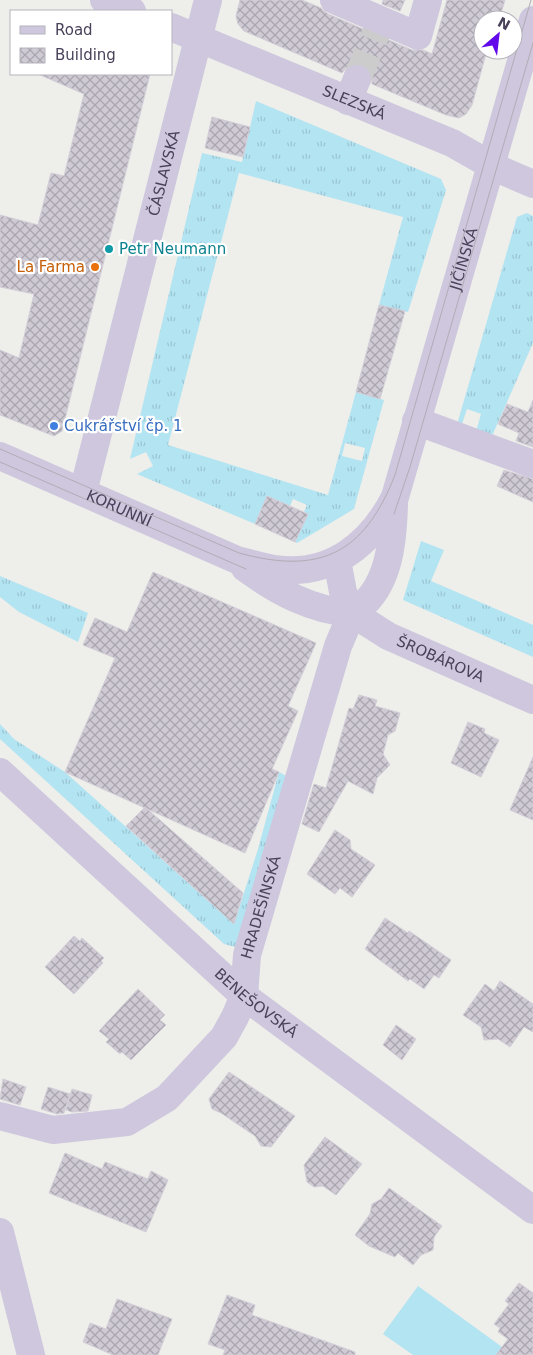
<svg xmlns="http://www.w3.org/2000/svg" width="533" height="1355" font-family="'DejaVu Sans',sans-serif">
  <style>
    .grass { fill: url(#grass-tufts); fill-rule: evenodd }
    .pitch { fill: #b3e4f2 }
    .building { fill: url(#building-cross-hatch); stroke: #d3ced8 }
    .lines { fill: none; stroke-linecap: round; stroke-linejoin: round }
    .minor-tunnel { stroke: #cdcccd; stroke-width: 28; stroke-dasharray: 28 14; stroke-linecap: butt }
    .minor { stroke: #cec7dd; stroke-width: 28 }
    .tram { stroke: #b1acb6; stroke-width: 1 }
    .culture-dot { fill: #0f9aa8; stroke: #fff; stroke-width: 2 }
    .food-dot { fill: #e8710a; stroke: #fff; stroke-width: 2 }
    .shop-dot { fill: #3f7fe0; stroke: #fff; stroke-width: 2 }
    .labels { text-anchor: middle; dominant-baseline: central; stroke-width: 4.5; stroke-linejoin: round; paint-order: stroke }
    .street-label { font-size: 15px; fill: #49425a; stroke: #fff }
    .culture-label { font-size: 15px; fill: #0d838f; stroke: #fff; text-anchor: start }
    .food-label { font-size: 15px; fill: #c56008; stroke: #fff; text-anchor: end }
    .shop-label { font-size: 15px; fill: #366cbe; stroke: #fff; text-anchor: start }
  </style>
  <defs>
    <pattern id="grass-tufts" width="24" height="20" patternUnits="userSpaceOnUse" patternTransform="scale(1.25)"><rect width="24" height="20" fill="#b3e4f2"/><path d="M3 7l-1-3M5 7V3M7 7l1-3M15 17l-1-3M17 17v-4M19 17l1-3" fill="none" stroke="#9bc5d2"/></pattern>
    <pattern id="building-cross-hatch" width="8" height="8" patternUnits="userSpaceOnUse" patternTransform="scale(1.25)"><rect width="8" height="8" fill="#cfcad4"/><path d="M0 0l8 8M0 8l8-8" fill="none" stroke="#aaa6af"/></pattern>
  </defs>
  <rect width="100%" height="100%" fill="#eeeeea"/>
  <!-- grass -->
  <g class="grass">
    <path d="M256,101L441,179L446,190L408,312L379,305L403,217L239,173L168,445L328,495L356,392L384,400L354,509L297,543L295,542L307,514L304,512L307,505L293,499L290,506L267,496L255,524L137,474L153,466L146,452L130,459L202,153L242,162ZM345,443L365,448L362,461L342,456Z"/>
    <path d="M527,213L533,216V343L492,436L475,435L481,414L467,409L460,430L456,428L517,217Z"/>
    <path d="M421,541L444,550L431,581L533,625V657L403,600Z"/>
    <path d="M0,576L88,613L78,642L19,612L0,597Z"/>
    <path d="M0,724L14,739L65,772L234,924L258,849L279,772L290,778L239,948L224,944L0,739Z"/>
  </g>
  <!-- pitch -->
  <path class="pitch" d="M418,1286L513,1355H413L383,1334Z"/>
  <!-- building -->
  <g class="building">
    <path d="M240,0H302L321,8L328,14L412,50H423L432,54L447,0H505L499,20H483V50H487L472,105L466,114L459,118L446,115L372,84V76L370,70L363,65L354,64L347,67L342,73L244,31L238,24L236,16Z"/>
    <path d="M383,0H405L400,11L382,4Z"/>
    <path d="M38,74H150L62,431L54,436L0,415V350L19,358L34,294L0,287V215L38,225L51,173L64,176L84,94Z"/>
    <path d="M212,117L250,127L243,157L205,148Z"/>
    <path d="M379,305L405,311L380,399L356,392Z"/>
    <path d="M533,400V447L516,441L519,433L498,424L507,404L528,412Z"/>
    <path d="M504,470L533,479V502L497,486Z"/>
    <path d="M267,496L308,514L295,542L255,524Z"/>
    <path d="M153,572L316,643L288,706L298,711L272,769L279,772L245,853L65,772L115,658L83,645L95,618L127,632Z"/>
    <path d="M359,695L377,700L375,706L400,713L395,731L388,735L383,754L390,765L377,778L373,794L348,781L319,832L302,824L314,784L326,788L349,708L353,709Z"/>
    <path d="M468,722L485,729L484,733L499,740L481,777L451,763Z"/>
    <path d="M533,757V820L510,810Z"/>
    <path d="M145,807L243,893L234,924L126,826Z"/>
    <path d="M335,830L350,840L351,849L375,865L352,897L340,888L335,894L307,874Z"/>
    <path d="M385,918L408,933L409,931L451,960L439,978L434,975L424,989L410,979L408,981L365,949Z"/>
    <path d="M74,936L80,941L82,938L104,958L101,961L103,963L74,994L45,967Z"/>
    <path d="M500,981L533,1004V1032L524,1027L510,1047L498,1039L484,1040L481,1027L463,1015L485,984L494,991Z"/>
    <path d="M138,989L165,1015L160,1020L166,1025L131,1060L122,1052L120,1054L106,1042L109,1039L99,1031Z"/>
    <path d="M396,1025L416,1039L402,1060L383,1045Z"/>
    <path d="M229,1072L295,1116L271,1147L261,1146L255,1136L221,1113L212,1109L209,1099Z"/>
    <path d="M3,1079L26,1087L20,1105L0,1099Z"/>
    <path d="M48,1087L70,1094L64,1113L57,1114L41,1109Z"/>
    <path d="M72,1089L92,1095L88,1111L72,1112L66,1110Z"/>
    <path d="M325,1137L362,1164L336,1195L323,1186L314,1187L307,1182L304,1165Z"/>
    <path d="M65,1153L102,1169L105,1162L148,1179L151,1171L168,1180L146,1232L49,1193Z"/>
    <path d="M389,1188L442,1226L434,1237L433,1250L421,1255L413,1265L398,1253L395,1257L369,1246L355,1235L370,1214L372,1204L381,1199Z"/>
    <path d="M519,1283L533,1293V1355H496L508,1339L498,1332L500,1328L494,1324L509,1304L505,1301Z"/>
    <path d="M227,1295L255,1305L252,1315L355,1352V1355H223L225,1350L208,1344Z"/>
    <path d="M117,1299L172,1319L158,1355H113L83,1342L90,1323L106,1329Z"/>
  </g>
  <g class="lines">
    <!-- minor-tunnel -->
    <path class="minor-tunnel" d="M357,79L377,31"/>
    <!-- minor -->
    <g class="minor">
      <path d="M104,0L132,11"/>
      <path d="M334,0L418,36L428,0"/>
      <path id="s1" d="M171,27L452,143L496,168L533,184"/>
      <path d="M348,101L357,79"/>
      <path d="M416,421L533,464"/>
      <path id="s2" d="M0,456L237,560C249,563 262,567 275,569C331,577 371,544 395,497L533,20"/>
      <path id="s3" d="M83,492L208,0"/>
      <path d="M337,560L343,592L352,613"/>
      <path d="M245,568C277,591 312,611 352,613"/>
      <path id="s4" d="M352,613L388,636L533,700"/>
      <path d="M352,613C389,591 393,543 394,504"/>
      <path id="s5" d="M0,772L244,996L533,1210"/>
      <path id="s6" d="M0,1116L53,1130L127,1122L167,1098L224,1037L235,1017L244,996L247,955L338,646L352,613"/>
      <path d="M0,1232L31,1355"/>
    </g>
    <!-- tram -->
    <g class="tram">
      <path d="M0,449L239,553C320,575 364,554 395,475L531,0"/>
      <path d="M0,462L246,569"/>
      <path d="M394,514L410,467L533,43"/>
    </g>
  </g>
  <!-- markers -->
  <circle class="culture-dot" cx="109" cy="249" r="5"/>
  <circle class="food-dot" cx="95" cy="267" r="5"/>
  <circle class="shop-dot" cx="54" cy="426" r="5"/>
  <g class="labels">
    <!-- street labels -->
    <g class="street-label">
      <text stroke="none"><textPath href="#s1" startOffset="198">SLEZSKÁ</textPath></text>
      <text stroke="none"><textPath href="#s3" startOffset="329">ČÁSLAVSKÁ</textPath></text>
      <text stroke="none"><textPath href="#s2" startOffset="696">JIČÍNSKÁ</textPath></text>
      <text stroke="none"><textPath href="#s2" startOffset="130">KORUNNÍ</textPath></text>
      <text stroke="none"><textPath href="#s4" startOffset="100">ŠROBÁROVA</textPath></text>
      <text stroke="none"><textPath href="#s6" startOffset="396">HRADEŠÍNSKÁ</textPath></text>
      <text stroke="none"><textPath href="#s5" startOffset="345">BENEŠOVSKÁ</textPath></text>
    </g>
    <!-- culture labels -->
    <g class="culture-label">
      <text x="119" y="249">Petr Neumann</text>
    </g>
    <!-- food labels -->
    <g class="food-label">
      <text x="85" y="267">La Farma</text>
    </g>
    <!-- shop labels -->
    <g class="shop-label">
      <text x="64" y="426">Cukrářství čp. 1</text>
    </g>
  </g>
  <!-- legend -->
  <rect x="10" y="10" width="162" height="65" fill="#ffffff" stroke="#b6b3bd"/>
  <rect x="20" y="26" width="25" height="8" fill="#cec7dd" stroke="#b6b3bd"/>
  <text x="55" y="35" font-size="15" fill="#49425a">Road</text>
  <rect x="20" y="48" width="25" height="15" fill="url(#building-cross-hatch)" stroke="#b6b3bd"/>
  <text x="55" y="60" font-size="15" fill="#49425a">Building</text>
  <!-- north arrow -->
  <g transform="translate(498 35) rotate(28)"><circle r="24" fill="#ffffff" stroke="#b6b3bd"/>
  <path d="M0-4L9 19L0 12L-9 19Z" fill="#6209ea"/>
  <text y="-8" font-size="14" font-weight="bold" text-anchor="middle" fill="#49425a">N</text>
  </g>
</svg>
